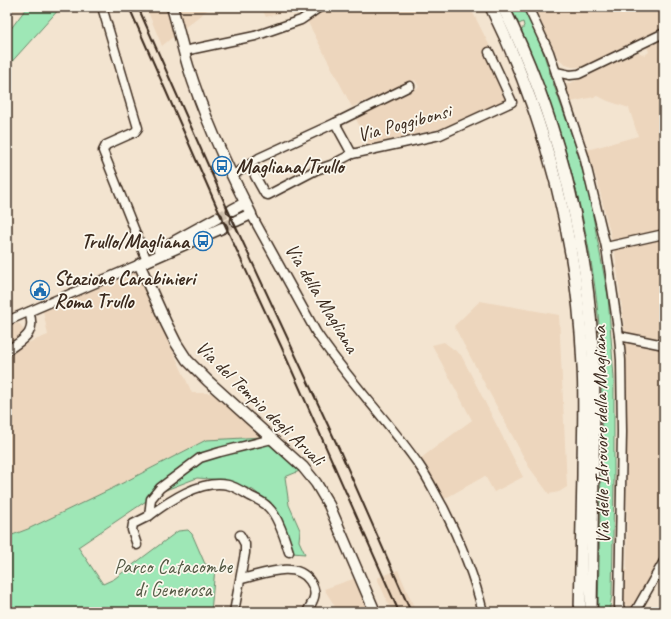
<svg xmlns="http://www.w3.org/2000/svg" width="671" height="619" font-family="Caveat,sans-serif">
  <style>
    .built { fill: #edd6bd }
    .green { fill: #9ee7b6; stroke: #6c886a }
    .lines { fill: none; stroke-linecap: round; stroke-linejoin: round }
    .major-tunnel { stroke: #cebfac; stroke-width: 10; stroke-dasharray: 10 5; stroke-linecap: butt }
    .minor-casing { stroke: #3b2a1e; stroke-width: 11 }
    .major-casing { stroke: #3b2a1e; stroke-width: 13 }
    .highway-casing { stroke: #3b2a1e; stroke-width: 14 }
    .minor { stroke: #fbf7ec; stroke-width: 8 }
    .major { stroke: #fbf7ec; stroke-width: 10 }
    .highway { stroke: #fbf7ec; stroke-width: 11 }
    .rail { stroke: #3b2a1e; stroke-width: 2 }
    .labels { text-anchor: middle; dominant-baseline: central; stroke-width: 3.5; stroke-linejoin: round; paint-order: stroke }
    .street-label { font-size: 20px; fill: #3b2a1e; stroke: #fbf7ec }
    .poi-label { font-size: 20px; font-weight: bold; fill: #3b2a1e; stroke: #fbf7ec; text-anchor: start }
    .park-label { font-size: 20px; fill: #545944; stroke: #fbf7ec }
  </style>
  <rect width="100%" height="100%" fill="#f3e4d0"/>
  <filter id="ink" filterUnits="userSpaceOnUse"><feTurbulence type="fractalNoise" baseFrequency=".025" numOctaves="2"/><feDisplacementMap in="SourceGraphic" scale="8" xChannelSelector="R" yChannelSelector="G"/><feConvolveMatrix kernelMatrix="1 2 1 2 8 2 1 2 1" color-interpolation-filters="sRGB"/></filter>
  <g filter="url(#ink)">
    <!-- built -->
    <g class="built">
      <path d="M146,7H167L174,36L162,46Z"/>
      <path d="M178,7H211L184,28Z"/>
      <path d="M261,7H470L516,98L461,122L438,129L369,145L355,117L419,87L415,80L352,107L300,7L266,17Z"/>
      <path d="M534,7H664V30L595,65L582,67H572L566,65L558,58Z"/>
      <path d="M664,38V339L625,333L615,253L598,184L587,150L638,136L629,108L608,101L598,96L571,102L566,85L638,52L645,55L649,52L647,46Z"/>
      <path d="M137,271L192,393H214L263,437L206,440L113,488L28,529L7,537V354L17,347L48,335L43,311Z"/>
      <path d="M480,301L559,315L567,487L559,492L549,494L529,467L454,326Z"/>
      <path d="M17,323L21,325L25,334L7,348V327Z"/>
      <path d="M444,342L461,355L523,477L494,492L485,476L444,499L421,458L472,420L432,345Z"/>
      <path d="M625,342L664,349V549L634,609L624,604L622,570H627V391Z"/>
      <path d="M398,570L416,612H392L377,578Z"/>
      <path d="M356,578L370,612H337L333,603L324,589Z"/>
    </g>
    <!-- green -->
    <g class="green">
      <path d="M27,7H61L7,67V34Z"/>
      <path d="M510,7H524L535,28L543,52L553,83L575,144L589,195L608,296L614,378V481L612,595L609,612H598C599,564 600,515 601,467C602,412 603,358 597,304C586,209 559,117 521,30L523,29V27L524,26L523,22L519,24Z"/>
      <path d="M263,437L302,470L285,477L289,505L300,530L299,541L305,554L292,553L281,521L272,505L253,490L225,480L197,478L158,493L78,547L103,584L114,579L178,531L188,530L192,534L205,564L215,568L211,612H7V537L28,529L113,488L206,440Z"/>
    </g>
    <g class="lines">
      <!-- major-tunnel -->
      <g class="major-tunnel">
        <path d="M217,218L232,210"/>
        <path d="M222,228L236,221"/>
      </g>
      <!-- minor casing -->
      <g class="minor-casing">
        <g id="minor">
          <path d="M102,7L138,128L135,132L106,145L103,151L147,261"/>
          <path d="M528,7L549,52L584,156L606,247L619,336L621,360L622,432L619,606L621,612"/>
          <path d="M184,51L255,36L301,20L320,7"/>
          <path d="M556,72L570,75L579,74L664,33"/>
          <path d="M335,123L352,154L440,135L512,102L489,52"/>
          <path d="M232,176L259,158L335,123L410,86"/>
          <path d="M255,176L265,194L268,195L316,170L331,165L352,154"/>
          <path d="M251,214L316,332C347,379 387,419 419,465C428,478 435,493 443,507C460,541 474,575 483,612"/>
          <path d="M606,247L664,234"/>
          <path d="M7,321L140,264"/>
          <path d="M619,336L664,345"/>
          <path d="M7,351C23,339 37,334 29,312"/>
          <path d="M272,439L220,452L200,458L160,488L151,499L149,516C169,501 201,479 228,485C236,487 243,492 250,496C256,499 264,502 268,507C278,516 285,539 289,552"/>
          <path d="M137,545L132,530L133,524L149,516"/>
          <path d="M241,579C261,575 296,559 310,581C319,595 313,600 307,612"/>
          <path d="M234,612L245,553V544L240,535"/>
          <path d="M635,612L664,561"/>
        </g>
      </g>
      <!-- major casing -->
      <g class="major-casing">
        <g id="major">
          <path d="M172,7C178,27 182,46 188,66C204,117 227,167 251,214L236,221"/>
          <path d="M232,210L245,203"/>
          <path d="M222,228L140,264L141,268L166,323L176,343L187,360L208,381L303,467L316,483L329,505L375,612"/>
          <path d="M159,250L217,218"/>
        </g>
      </g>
      <!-- highway casing -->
      <g class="highway-casing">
        <g id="highway">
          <path d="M491,7C546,118 578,242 583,366C585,402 583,439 583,475C582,521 581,566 580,612"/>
          <path d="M503,7C554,109 585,227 592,341C595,384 594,426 593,469C592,517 592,564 591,612"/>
        </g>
      </g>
      <!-- minor -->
      <use href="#minor" class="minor"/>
      <!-- major -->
      <use href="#major" class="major"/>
      <!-- highway -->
      <use href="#highway" class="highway"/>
      <!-- rail -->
      <g class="rail">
        <path d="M129,7L219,212L281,346L399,612"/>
        <path d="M138,7L227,208L340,451L411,612"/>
      </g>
    </g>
  </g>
  <!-- icons -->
  <defs>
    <g id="bus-ring" transform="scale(1)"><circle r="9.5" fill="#fbf7ec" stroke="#1f6fb2" stroke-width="1.5"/><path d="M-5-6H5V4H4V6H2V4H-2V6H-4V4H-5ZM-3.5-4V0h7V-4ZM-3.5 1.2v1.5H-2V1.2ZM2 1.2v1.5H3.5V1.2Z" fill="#1f6fb2"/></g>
    <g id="civic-ring" transform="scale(1)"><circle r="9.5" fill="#fbf7ec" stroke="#1f6fb2" stroke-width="1.5"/><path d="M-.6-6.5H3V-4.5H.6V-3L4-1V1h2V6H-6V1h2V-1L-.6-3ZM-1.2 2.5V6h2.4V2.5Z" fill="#1f6fb2"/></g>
  </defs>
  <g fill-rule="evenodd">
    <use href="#bus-ring" x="222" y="166"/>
    <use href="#bus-ring" x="203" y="241"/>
    <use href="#civic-ring" x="40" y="290"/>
  </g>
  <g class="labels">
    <!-- street labels -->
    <g class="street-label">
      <text transform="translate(404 123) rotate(-15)">Via Poggibonsi</text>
      <text transform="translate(322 298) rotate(59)">Via della Magliana</text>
      <text transform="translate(260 403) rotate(44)">Via del Tempio degli Arvali</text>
      <text transform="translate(601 435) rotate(-91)">Via delle Idrovore della Magliana</text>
    </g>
    <!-- poi labels -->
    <g class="poi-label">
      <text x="236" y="166">Magliana/Trullo</text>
      <text x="189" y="241" text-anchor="end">Trullo/Magliana</text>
      <text x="54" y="278">Stazione Carabinieri<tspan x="54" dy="23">Roma Trullo</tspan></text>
    </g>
    <!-- park labels -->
    <g class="park-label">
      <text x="173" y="566">Parco Catacombe<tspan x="173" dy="23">di Generosa</tspan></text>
    </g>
  </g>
  <!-- margin -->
  <rect width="671" height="619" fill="none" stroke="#fbf7ec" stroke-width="24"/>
  <rect x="12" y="12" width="647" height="595" fill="none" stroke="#3b2a1e" stroke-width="1.5" filter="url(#ink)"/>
</svg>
